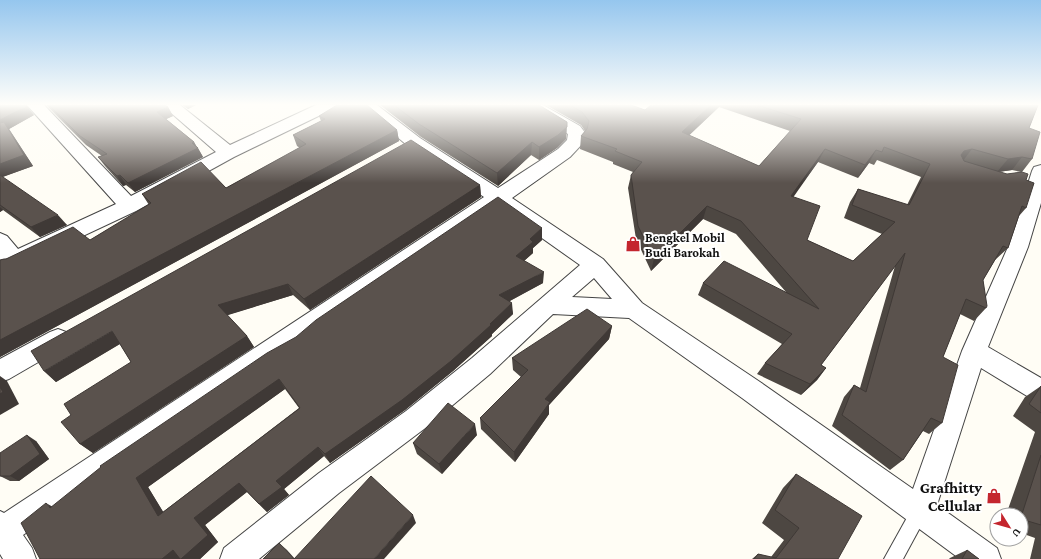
<svg xmlns="http://www.w3.org/2000/svg" width="1041" height="559" font-family="'Crimson Pro',serif">
  <style>
    .lines { fill: none; stroke-linecap: round; stroke-linejoin: round }
    .lane-casing { stroke: #444; stroke-width: 2 }
    .street-casing { stroke: #444; stroke-width: 2 }
    .lane { fill: #fff; fill-rule: evenodd }
    .street { fill: #fff; fill-rule: evenodd }
    .wall { fill: #4d4742; fill-rule: evenodd }
    .shaded-wall { fill: #3f3936 }
    .building { fill: #5a524d; stroke: #3f3936; fill-rule: evenodd }
    .labels { text-anchor: middle; dominant-baseline: central; stroke-width: 4; stroke-linejoin: round; paint-order: stroke }
    .poi-label { font-size: 13px; font-weight: bold; fill: #111; stroke: #fff; text-anchor: start }
    .near-poi-label { font-size: 16px; font-weight: bold; fill: #111; stroke: #fff; text-anchor: end }
  </style>
  <rect width="100%" height="100%" fill="#fffdf5"/>
  <g class="lines">
    <!-- lane casing -->
    <g class="lane-casing">
      <path id="lane" d="M920,502L926,505L929,511L903,559H884L914,505Z"/>
    </g>
    <!-- street casing -->
    <g class="street-casing">
      <g id="street">
        <path d="M27,105H44L131,196L216,152L162,105H180L230,145L316,105H337L335,108L234,157L136,211L0,275V233L7,236L18,249L116,204Z"/>
        <path d="M359,105H377L420,138L498,188L558,149L567,140L568,134L525,108L523,105H543L580,126L586,134L584,142L570,157L512,198L603,259L642,303L760,382L913,489L962,351L1008,247L1032,171L1034,167L1041,165V203L1028,247L988,347L1041,378V402L1032,399L981,368L937,505L997,548L1001,559H960L742,398L629,318L553,314L490,374L424,429L339,493L259,559H220L224,548L319,473L406,411L472,358L580,265L498,207L23,535L32,548L36,559H3L0,554V511L4,513L484,197L408,146ZM594,278L612,299L572,297Z"/>
        <path d="M58,329L66,332L70,339L66,346L9,379L0,382V359L50,332Z"/>
      </g>
    </g>
    <!-- lane -->
    <use href="#lane" class="lane"/>
    <!-- street -->
    <use href="#street" class="street"/>
  </g>
  <!-- wall -->
  <g class="wall">
    <path d="M0,105L34,115L9,129L33,166L2,177L67,225L40,237L3,210L0,212Z"/>
    <path d="M46,105H165L168,107L173,116L166,119L194,142L203,157L135,192L126,185L123,186L105,166L98,157L102,156L86,145Z"/>
    <path d="M182,105H196L188,109Z"/>
    <path d="M380,105H539L567,122L566,139L557,148L539,160L531,155L498,186L421,137Z"/>
    <path d="M546,105H631L645,110L655,105H1038L1029,128L1032,159L1022,172L1026,180V208L1019,216L1008,248L995,260L983,280L986,308L974,321L960,314L943,357L942,423L929,434L923,431L903,460L890,470L832,426L844,397L854,385L860,388L895,266L821,365L826,368L817,380L801,395L757,374L765,363L782,344L698,295L703,283L786,292L736,234L703,219L651,271L636,239L628,188L631,175L633,172L613,164V162L580,149L581,136L585,131L581,125ZM719,107L790,131L759,166L689,135ZM877,160L921,177L907,205L858,189L850,202L844,218L882,234L853,261L807,240L793,196L818,162L858,178L869,163L874,165ZM1012,170L1021,172L1007,174L999,172Z"/>
    <path d="M319,116L397,130L399,141L0,357V260L90,240L149,205L142,194L226,188L300,148L297,146L293,135L321,121Z"/>
    <path d="M480,185L481,197L310,310L293,295L227,315L247,336L254,347L93,453L80,444L71,415L131,362L120,344L56,382L44,371Z"/>
    <path d="M542,228V240L533,248V253L524,261L543,283L510,301L513,314L492,334V336L453,371L405,410L330,463L324,456L284,489L289,495L267,512L247,492L205,525L218,542L200,559H40L52,507ZM285,389L299,408L163,512L148,487Z"/>
    <path d="M612,326L609,339L549,405V414L515,462L481,429L480,418L521,377L513,370L512,358Z"/>
    <path d="M1041,386V559H1030L1035,538L1021,533V515H1006L1035,432L1013,416L1025,397Z"/>
    <path d="M477,435L442,474L417,454L413,443Z"/>
    <path d="M36,441L49,459L19,481H10L0,476Z"/>
    <path d="M796,474L838,559H752L758,554L771,557L784,540L762,523L783,488Z"/>
    <path d="M967,550L979,559H949L950,558Z"/>
  </g>
  <!-- shaded-wall -->
  <g class="shaded-wall">
    <path d="M186,105H196L188,109Z"/>
    <path d="M711,105H720L719,107L679,145L682,132Z"/>
    <path d="M27,106L34,115L9,129L33,166L0,178V120Z"/>
    <path d="M168,107L173,116L162,121L157,112Z"/>
    <path d="M567,122L566,139L557,148L539,160V147Z"/>
    <path d="M397,130L399,141L0,357V340Z"/>
    <path d="M194,142L197,148H198L203,157L135,192L128,183Z"/>
    <path d="M532,142L531,155L498,186L497,173Z"/>
    <path d="M825,149L818,162L785,209L791,196Z"/>
    <path d="M972,149L962,162L955,164L964,151Z"/>
    <path d="M876,150L869,163L858,178L865,165Z"/>
    <path d="M1022,157L1012,170L997,172L1008,159Z"/>
    <path d="M120,175L126,185L123,186L117,176Z"/>
    <path d="M480,185L481,197L310,310L304,299Z"/>
    <path d="M707,206L703,219L651,271L654,259Z"/>
    <path d="M0,207L3,210L0,212Z"/>
    <path d="M58,215L67,225L40,237L31,227Z"/>
    <path d="M542,228V240L533,248V253L517,267L516,256L530,239Z"/>
    <path d="M544,272L543,283L500,306L499,295Z"/>
    <path d="M288,284L293,295L225,316L218,305Z"/>
    <path d="M512,303L513,314L492,334V336L453,371L405,410L330,463L325,454L490,324Z"/>
    <path d="M612,326L609,339L549,405V414L515,462L514,452L545,399Z"/>
    <path d="M112,331L123,342L56,382L44,371Z"/>
    <path d="M247,336L254,347L93,453L80,444Z"/>
    <path d="M826,368L817,380L801,395L810,384Z"/>
    <path d="M0,376L7,381L19,404L0,415Z"/>
    <path d="M279,379L285,389L148,487L170,523L158,516L136,478Z"/>
    <path d="M475,424L477,435L442,474L439,464Z"/>
    <path d="M27,435L36,441L49,459L19,481L10,476Z"/>
    <path d="M318,447L324,456L284,489L289,495L267,512L259,504L276,481Z"/>
    <path d="M239,483L248,491L205,525L218,542L200,559H162L194,518Z"/>
    <path d="M46,503L60,511L50,508Z"/>
    <path d="M413,515L416,523L384,559H374Z"/>
    <path d="M279,543L287,550L295,559H294Z"/>
  </g>
  <!-- building -->
  <g class="building">
    <path d="M0,105H26L27,106L0,120Z"/>
    <path d="M49,105H165L168,107L157,112L194,142L192,143L198,148L128,183L120,175L117,176L98,157L107,154L80,136Z"/>
    <path d="M337,105H367L397,130L0,340V260L4,259H6L73,227L90,240L151,203L142,194L201,162L226,188L306,144L293,135L325,119L319,116Z"/>
    <path d="M394,105H539L567,122V127L558,135L539,147L532,142L497,173L419,124Z"/>
    <path d="M570,105H631L645,110L651,105L653,106L655,105H711L682,132L759,166L801,119L757,105H1038L1029,128L1040,132L1032,159L1022,157L1008,159L972,149L964,151L961,155L964,161L1007,174L1022,172L1028,174L1026,180L1034,183L1026,208L1022,206L1008,248L1003,246L983,280L987,306L986,308L966,299L943,357L958,365L942,423L931,418L903,460L842,415L854,385L866,392L905,253L821,365L826,368L810,384L765,363L792,334L703,283L724,261L819,309L741,221L707,206L654,259L638,226L631,175L642,162L615,151L617,149L581,136L587,129L589,121L582,112ZM884,147L930,164L909,205L858,189L852,205L895,222L853,261L807,240L820,206L791,196L825,149L865,165L876,150L882,152Z"/>
    <path d="M4,122L24,155L0,164V123Z"/>
    <path d="M411,140L480,185L304,299L288,284L218,305L247,336L80,444L61,422L71,415L64,404L131,362L112,331L44,371L31,351Z"/>
    <path d="M0,175L58,215L31,227L0,205Z"/>
    <path d="M498,197L542,228L530,239L533,242L516,256L544,272L499,295L512,303L490,324L491,325L451,361L402,400L325,454L318,447L276,481L282,487L259,504L239,483L194,518L208,535L181,559H180L173,550L162,559H40L21,523L46,503L50,508L101,467L100,466L267,353L296,337L316,320ZM279,379L300,408L158,516L136,478Z"/>
    <path d="M587,309L612,326L545,399L550,402L514,452L480,418L528,370L512,358Z"/>
    <path d="M1041,386V413L1029,404Z"/>
    <path d="M0,387L3,392L0,394Z"/>
    <path d="M448,403L475,424L439,464L413,443Z"/>
    <path d="M27,435L40,454L10,476H0V453Z"/>
    <path d="M1041,455V525L1021,519V517Z"/>
    <path d="M796,474L862,516L838,559H754L758,554L776,558L799,528L775,510Z"/>
    <path d="M371,476L413,515L374,559H263L279,543L294,559Z"/>
    <path d="M967,550L979,559H962Z"/>
  </g>
  <!-- sky -->
  <linearGradient id="sky" x2="0" y2="1"><stop stop-color="#95c6ee"/><stop offset="0.57" stop-color="#fffefa"/><stop offset="1" stop-color="#fffefa" stop-opacity="0"/></linearGradient>
  <rect width="1041" height="183" fill="url(#sky)"/>
  <!-- icons -->
  <defs>
    <g id="shop-bare" transform="scale(1.2)"><path d="M-5-2.5h2.3a2.7 3.5 0 0 1 5.4 0H5L5.5 6h-11ZM-1.5-2.5h3a1.5 2.3 0 0 0-3 0Z" fill="#c4262e" stroke="#fff" stroke-width="2.5" paint-order="stroke"/></g>
  </defs>
  <g fill-rule="evenodd">
    <use href="#shop-bare" x="633" y="244"/>
    <use href="#shop-bare" x="994" y="496"/>
  </g>
  <g class="labels">
    <!-- poi labels -->
    <g class="poi-label">
      <text x="645" y="237">Bengkel Mobil<tspan x="645" dy="15">Budi Barokah</tspan></text>
    </g>
    <!-- near-poi labels -->
    <g class="near-poi-label">
      <text x="982" y="487">Grafhitty<tspan x="982" dy="18">Cellular</tspan></text>
    </g>
  </g>
  <!-- north arrow -->
  <g transform="translate(1009 527) rotate(127)"><circle r="19" fill="#ffffff" stroke="#a0a0a0"/>
  <path d="M0-3L7 15L0 10L-7 15Z" fill="#c4262e"/>
  <text y="-6" font-size="11" font-weight="bold" text-anchor="middle" fill="#111111">U</text>
  </g>
</svg>
